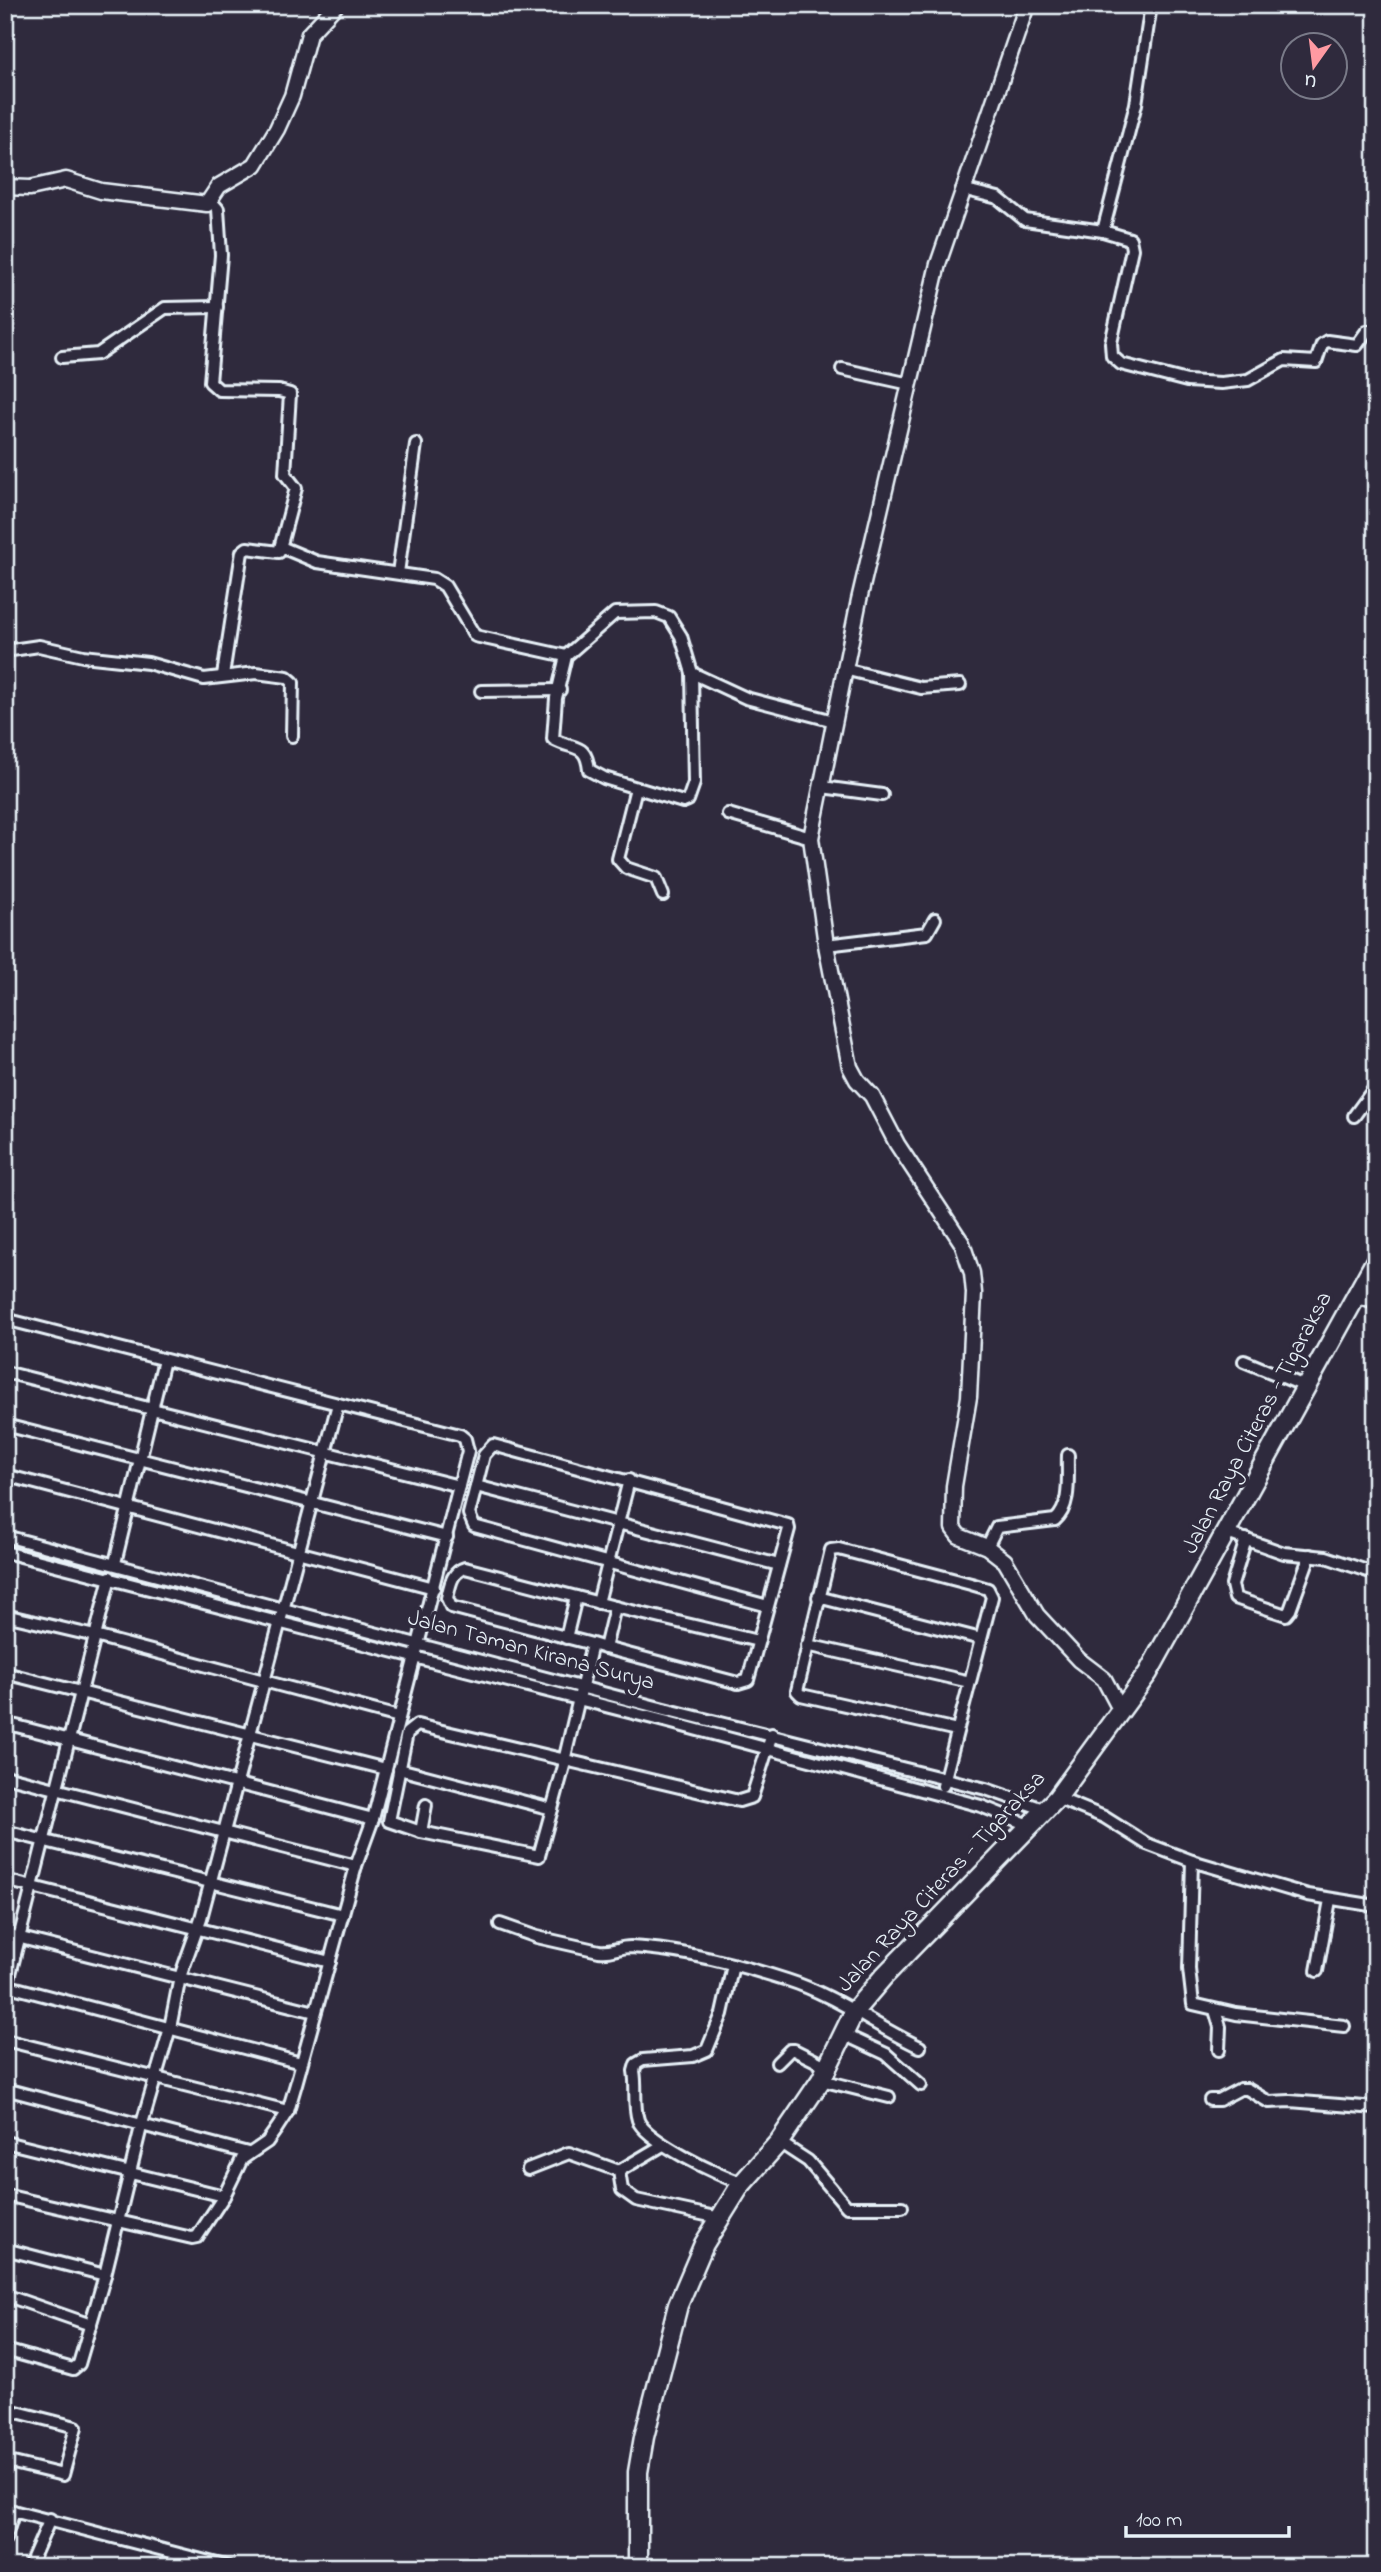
<svg xmlns="http://www.w3.org/2000/svg" width="1381" height="2572" font-family="'Indie Flower',sans-serif">
  <style>
    .lines { fill: none; stroke-linecap: round; stroke-linejoin: round }
    .minor-casing { stroke: #e8f1f8; stroke-width: 16 }
    .tertiary-casing { stroke: #e8f1f8; stroke-width: 19 }
    .primary-casing { stroke: #e8f1f8; stroke-width: 23 }
    .minor { stroke: #2f2a3d; stroke-width: 10 }
    .tertiary { stroke: #2f2a3d; stroke-width: 14 }
    .primary { stroke: #2f2a3d; stroke-width: 18 }
    .labels { text-anchor: middle; dominant-baseline: central; stroke-width: 7; stroke-linejoin: round; paint-order: stroke }
    .street-label { font-size: 23px; fill: #e8f1f8; stroke: #2f2a3d }
  </style>
  <rect width="100%" height="100%" fill="#2f2a3d"/>
  <filter id="ink" filterUnits="userSpaceOnUse"><feTurbulence type="fractalNoise" baseFrequency=".0143" numOctaves="2"/><feDisplacementMap in="SourceGraphic" scale="14" xChannelSelector="R" yChannelSelector="G"/><feConvolveMatrix kernelMatrix="1 2 1 2 8 2 1 2 1" color-interpolation-filters="sRGB"/></filter>
  <g filter="url(#ink)">
    <g class="lines">
      <!-- minor casing -->
      <g class="minor-casing">
        <g id="minor">
          <path d="M962,189L998,198L1025,220L1103,231L1130,239L1132,249L1111,343L1112,356L1121,364L1187,381L1221,383L1248,380L1284,360L1316,362L1322,344L1327,341L1357,345L1367,331H1376"/>
          <path d="M211,201L218,209L221,255L210,382L219,390L279,391L290,394L285,474L296,488L279,552L247,548L242,552L223,675"/>
          <path d="M1103,231L1136,104L1151,5"/>
          <path d="M62,357L98,354L165,308L217,307"/>
          <path d="M842,369L910,384"/>
          <path d="M281,547L317,562L434,579L445,586L475,636L566,656L556,698L553,739C574,751 586,742 589,770L604,778L683,802L688,800L694,783L692,673L681,636L669,617L656,612L615,613L566,656"/>
          <path d="M398,573L416,444"/>
          <path d="M5,651L39,646L83,656L148,663L204,679L256,673L287,677L293,682L292,736"/>
          <path d="M844,669L921,688L960,685"/>
          <path d="M692,673L746,698L834,721"/>
          <path d="M481,691L560,690"/>
          <path d="M822,787L882,795"/>
          <path d="M636,788L618,859L626,868L656,878L663,895"/>
          <path d="M728,814L811,838"/>
          <path d="M826,945L927,933L935,919"/>
          <path d="M1354,1116L1376,1086"/>
          <path d="M1354,1296L1376,1304"/>
          <path d="M5,1319L460,1435L465,1439L468,1451L373,1819L356,1866L296,2084L288,2111L277,2128L267,2142L242,2159L224,2196L197,2237L192,2238L5,2195"/>
          <path d="M1244,1361L1307,1387"/>
          <path d="M5,1372L459,1486"/>
          <path d="M5,1425L447,1537"/>
          <path d="M5,1475L434,1588"/>
          <path d="M476,1486L779,1565"/>
          <path d="M1227,1533L1284,1553L1326,1557L1376,1574"/>
          <path d="M5,1536L664,1709L986,1789L1046,1810"/>
          <path d="M1246,1539L1232,1585L1235,1598L1286,1615L1290,1610L1310,1555"/>
          <path d="M987,1547L997,1527L1055,1520C1072,1506 1067,1475 1068,1455"/>
          <path d="M5,1552L668,1722L981,1806L1031,1826"/>
          <path d="M115,1563L164,1360"/>
          <path d="M818,1597L981,1639"/>
          <path d="M598,1603L629,1480"/>
          <path d="M615,1607L758,1641"/>
          <path d="M5,1615L95,1636L399,1717"/>
          <path d="M566,1638L576,1597"/>
          <path d="M592,1644L451,1607L447,1598C450,1586 451,1572 465,1568L615,1607L605,1648L592,1644L564,1761V1766L539,1856L421,1832L389,1821L407,1733L417,1725L739,1801L752,1797L772,1734"/>
          <path d="M807,1645L970,1682"/>
          <path d="M605,1648L738,1683L748,1680L789,1529L788,1525L493,1445L484,1455L469,1514L474,1526L768,1606"/>
          <path d="M5,1673L386,1769"/>
          <path d="M5,1723L373,1819"/>
          <path d="M399,1769L552,1809"/>
          <path d="M5,1776L356,1866"/>
          <path d="M943,1786L992,1597L988,1589L971,1584L839,1549L831,1550L797,1691L801,1695L957,1730"/>
          <path d="M1057,1798L1104,1817L1147,1844L1192,1861L1308,1895L1376,1906"/>
          <path d="M5,1831L343,1915"/>
          <path d="M421,1832L426,1805"/>
          <path d="M1192,1861L1189,1969L1193,2004L1236,2014L1344,2026"/>
          <path d="M5,1880L330,1962"/>
          <path d="M500,1924L537,1937L599,1951C611,1953 618,1947 630,1947C679,1949 740,1965 787,1980C835,1995 875,2026 920,2047"/>
          <path d="M5,1934L315,2012"/>
          <path d="M733,1965L722,2014L707,2050L693,2056L643,2060L636,2064L634,2071C637,2087 633,2105 638,2120C644,2140 722,2178 743,2183"/>
          <path d="M1317,1971L1330,1900"/>
          <path d="M5,1985L301,2063"/>
          <path d="M7,1986L110,1577"/>
          <path d="M1215,2010L1220,2027L1219,2050"/>
          <path d="M843,2034L886,2054L921,2085"/>
          <path d="M5,2040L288,2111"/>
          <path d="M777,2063L790,2050H794L828,2067"/>
          <path d="M821,2080L889,2097"/>
          <path d="M5,2089L248,2153"/>
          <path d="M1210,2100H1219L1240,2089H1247L1269,2102L1290,2101L1376,2108"/>
          <path d="M5,2142L224,2196"/>
          <path d="M779,2142L808,2161L847,2207H902"/>
          <path d="M663,2145L619,2171L622,2190L636,2200L720,2218"/>
          <path d="M528,2169L569,2153L619,2171"/>
          <path d="M5,2249L105,2275"/>
          <path d="M5,2295L91,2325"/>
          <path d="M5,2350L73,2369L79,2364L105,2275L141,2127L170,2028L180,1977L201,1918L338,1404"/>
          <path d="M5,2409L76,2427L63,2475L5,2461"/>
          <path d="M5,2509L229,2567"/>
          <path d="M5,2539L14,2511"/>
          <path d="M29,2567L50,2519"/>
        </g>
      </g>
      <!-- tertiary casing -->
      <g class="tertiary-casing">
        <g id="tertiary">
          <path d="M1027,5L938,264L859,600L811,838L826,945L850,1067L857,1080L872,1096L897,1144L962,1243L972,1273L974,1293L969,1397L954,1486L953,1528L959,1536L987,1547L1005,1561L1037,1615L1079,1660L1104,1679L1121,1711"/>
          <path d="M5,187L30,188L66,180L101,191L207,204L219,186L255,165L277,129L292,96L309,34L336,5"/>
        </g>
      </g>
      <!-- primary casing -->
      <g class="primary-casing">
        <path id="primary" d="M638,2567V2472L644,2437L678,2305L704,2244L740,2186L779,2142L821,2080L855,2010L884,1976L1057,1798L1148,1673L1376,1260"/>
      </g>
      <!-- minor -->
      <use href="#minor" class="minor"/>
      <!-- tertiary -->
      <use href="#tertiary" class="tertiary"/>
      <!-- primary -->
      <use href="#primary" class="primary"/>
    </g>
  </g>
  <g class="labels">
    <!-- street labels -->
    <g class="street-label">
      <text transform="translate(1258 1423) rotate(-62)">Jalan Raya Citeras - Tigaraksa</text>
      <text transform="translate(531 1651) rotate(15)">Jalan Taman Kirana Surya</text>
      <text transform="translate(942 1882) rotate(-47)">Jalan Raya Citeras - Tigaraksa</text>
    </g>
  </g>
  <!-- margin -->
  <rect width="1381" height="2572" fill="none" stroke="#2f2a3d" stroke-width="28"/>
  <rect x="14" y="14" width="1353" height="2544" fill="none" stroke="#e8f1f8" stroke-width="2.5" filter="url(#ink)"/>
  <!-- north arrow -->
  <g transform="translate(1314 66) rotate(194)"><circle r="33" fill="#2f2a3d" stroke="#797a88" stroke-width="2"/>
  <path d="M0-5L12 26L0 18L-12 26Z" fill="#ff9aa2"/>
  <text y="-10" font-size="19" font-weight="bold" text-anchor="middle" fill="#e8f1f8">U</text>
  </g>
  <!-- scale -->
  <path d="M1126 2526v10h163v-10" fill="none" stroke="#e8f1f8" stroke-width="3.5"/>
  <text x="1136" y="2526" font-size="21" fill="#e8f1f8" stroke="#2f2a3d" stroke-width="5" paint-order="stroke">100 m</text>
</svg>
